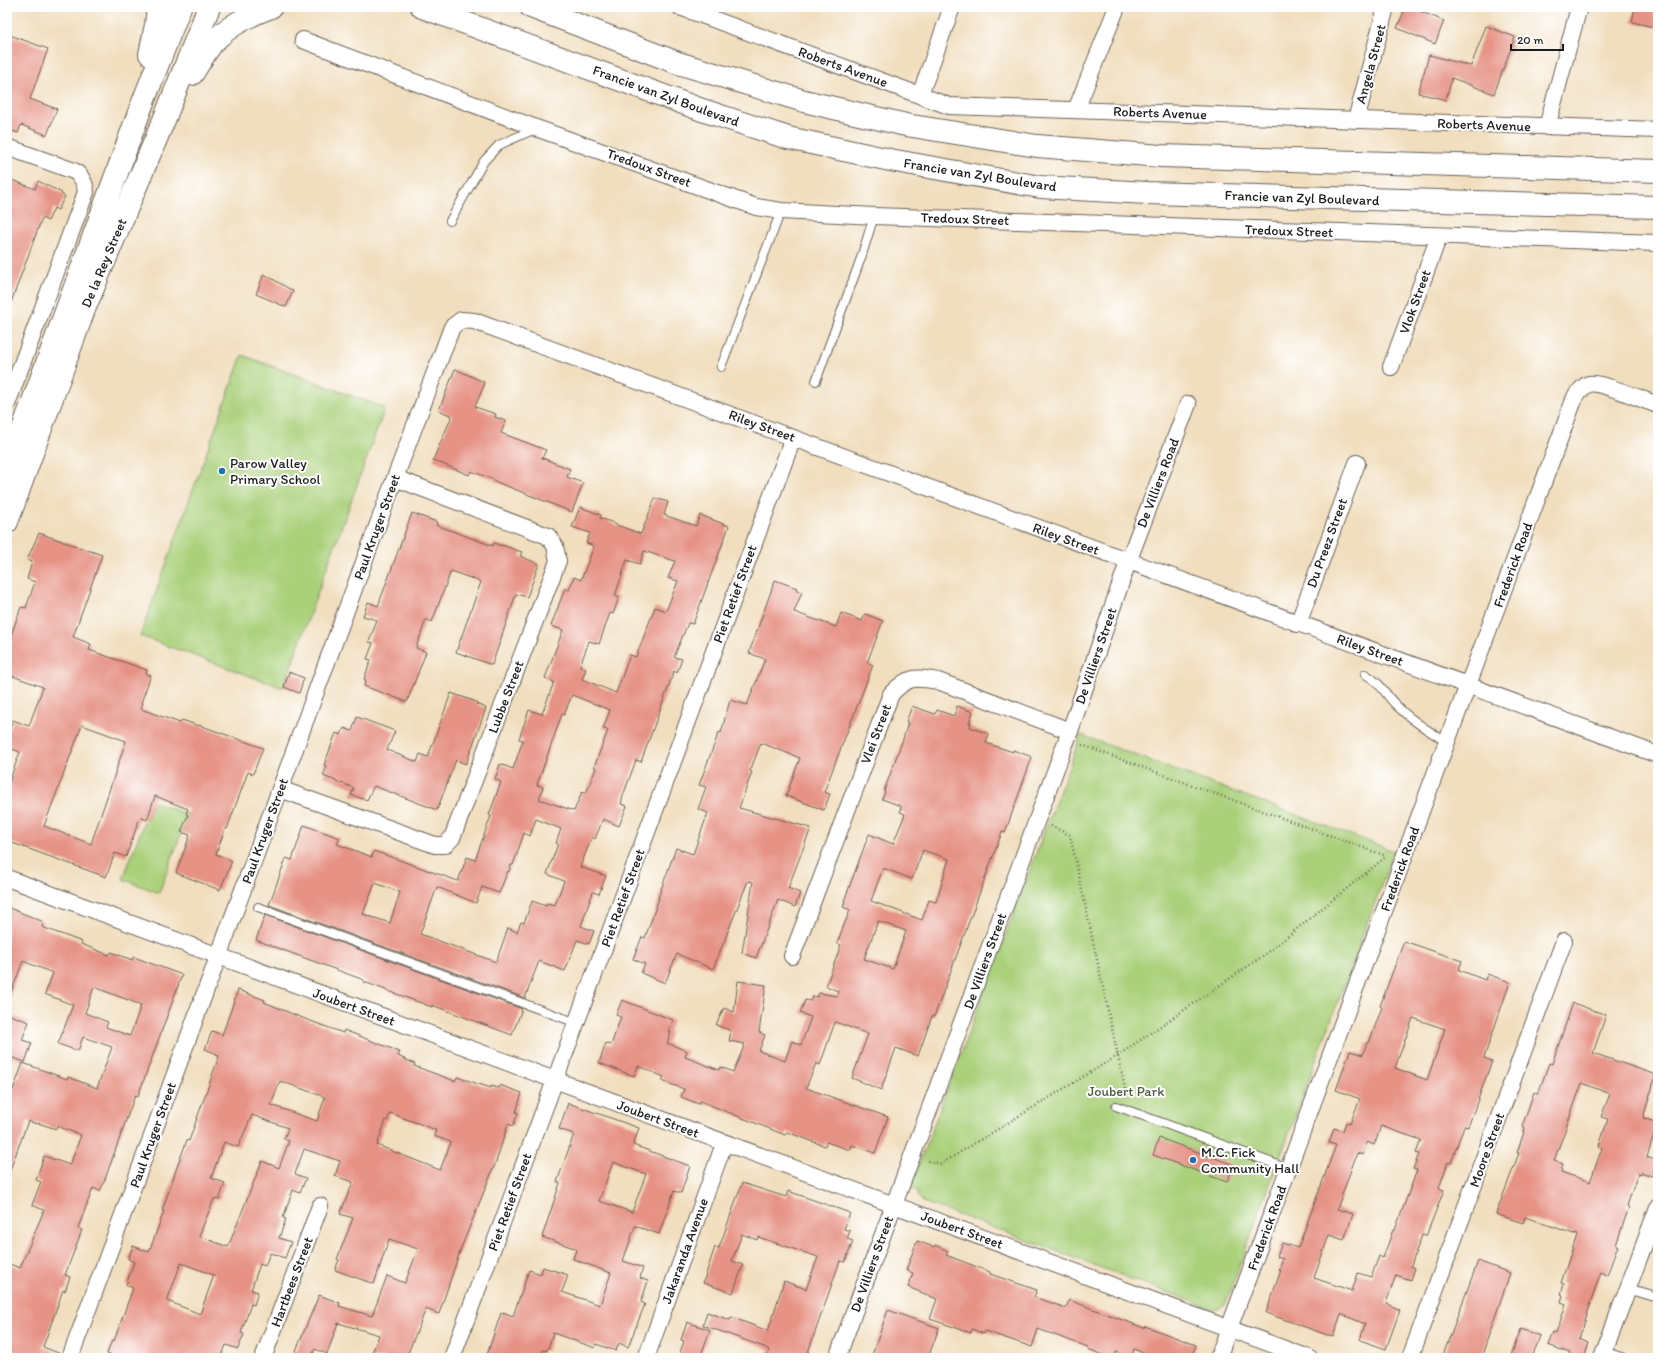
<svg xmlns="http://www.w3.org/2000/svg" width="1665" height="1365" font-family="Itim,sans-serif">
  <style>
    .green { fill: #aad07a; stroke: #63764b }
    .building { fill: #e69284; fill-rule: evenodd }
    .lines { fill: none; stroke-linecap: round; stroke-linejoin: round }
    .service-casing { stroke: #676055; stroke-width: 10 }
    .minor-casing { stroke: #676055; stroke-width: 18 }
    .secondary-casing { stroke: #676055; stroke-width: 24 }
    .path { stroke: #676055; stroke-width: 2.5; stroke-dasharray: 1 3; stroke-linecap: butt }
    .service { stroke: #fff; stroke-width: 8 }
    .minor { stroke: #fff; stroke-width: 16 }
    .secondary { stroke: #fff; stroke-width: 22 }
    .poi-dot { fill: #1f6fb2; stroke: #fff; stroke-width: 1.5 }
    .labels { text-anchor: middle; dominant-baseline: central; stroke-width: 4; stroke-linejoin: round; paint-order: stroke }
    .street-label { font-size: 14px; fill: #1c1c1c; stroke: #fff }
    .poi-label { font-size: 14px; fill: #1c1c1c; stroke: #fff; text-anchor: start }
    .park-label { font-size: 14px; fill: #4e5b3d; stroke: #fff }
  </style>
  <rect width="100%" height="100%" fill="#fff"/>
  <filter id="ink" filterUnits="userSpaceOnUse"><feTurbulence type="fractalNoise" baseFrequency=".025" numOctaves="2"/><feDisplacementMap in="SourceGraphic" scale="8" xChannelSelector="R" yChannelSelector="G"/><feConvolveMatrix kernelMatrix="1 2 1 2 8 2 1 2 1" color-interpolation-filters="sRGB"/></filter>
  <filter id="wash" filterUnits="userSpaceOnUse"><feTurbulence type="fractalNoise" baseFrequency=".012" numOctaves="4" result="noise"/><feDisplacementMap in="SourceGraphic" scale="16" xChannelSelector="R" yChannelSelector="G"/><feGaussianBlur stdDeviation="0.9" result="paint"/><feColorMatrix in="noise" values="0 0 0 0 0 0 0 0 0 0 0 0 0 0 0 0 0 1.4 0 .05"/><feComposite in="paint" operator="in"/></filter>
  <g filter="url(#wash)">
    <rect width="100%" height="100%" fill="#f1debe"/>
    <!-- green -->
    <g class="green">
      <path d="M242,355L385,408L283,688L140,636Z"/>
      <path d="M1081,735L1394,851L1225,1305L1219,1309H1213L923,1202L918,1196V1191L910,1188Z"/>
      <path d="M152,801L188,815L159,893L123,879L145,819H147L152,806Z"/>
    </g>
    <g id="blocks">
      <!-- building -->
      <g class="building">
        <path d="M1406,7H1410L1444,21L1435,44L1397,28Z"/>
        <path d="M1635,7H1658V28L1632,22Z"/>
        <path d="M1486,26L1515,37L1494,94L1452,78L1446,100L1418,93L1429,55L1471,66Z"/>
        <path d="M7,34L48,49L30,99L57,109L47,135L21,125L18,133L7,129Z"/>
        <path d="M7,178L35,189L38,181L62,193L61,194L65,196L58,210L54,208L48,221L42,218L9,308H7Z"/>
        <path d="M264,274L293,291L286,307L256,294Z"/>
        <path d="M455,369L484,382L483,385H484L475,407L496,414L495,417L506,421L501,433L546,450L542,458L570,469L567,477L583,483L572,512L494,481L495,480L471,471L469,475L433,460L452,416L439,410Z"/>
        <path d="M655,498L668,502L664,515L696,526L700,515L729,526L693,624L688,623L674,657L682,659L677,673L674,671L668,688L641,762L636,760L623,796L621,804L627,806L619,826L603,819L595,839L592,837L580,867L606,876L599,894L593,892L581,926L594,931L589,944L577,940L565,971L539,961L525,998L269,905L286,858L292,860L304,825L340,838L337,844L372,857L374,851L458,881L467,857L475,860L491,816L489,815L501,782L495,779L500,764L513,769L523,740L519,739L529,710L542,714L554,682L545,678L563,630L551,626L565,588L569,590L574,577L581,580L594,546L586,543L590,533L572,527L580,507L601,515L600,518L614,523V524L641,534ZM644,551L675,561L668,578L678,581L666,611L655,607L636,657L630,655L616,693L582,679L586,669L580,666L589,641L599,644L610,613L613,614L619,597L615,596L627,560L640,564ZM572,695L610,710L603,729L608,730L594,767L596,768L586,793L582,792L574,811L539,799L543,787L537,785L562,714L564,715ZM536,819L561,829L556,843L558,844L547,874L564,881L555,905L547,903L546,906L532,901L524,923L521,922L517,932L508,928L496,962L420,934L437,887L476,903L482,887L499,893L508,871L509,872L511,865H513L524,833L530,836ZM375,883L400,892L390,923L363,914Z"/>
        <path d="M412,513L437,522L436,525L493,546L494,543L502,546V545L522,552L520,556L539,564L527,597L516,594L492,665L456,652L481,582L451,571L432,622L426,619L416,648L426,652L407,702L364,686L366,680L364,679L371,660L367,659L373,643L369,642L377,620L363,616L368,602L378,606Z"/>
        <path d="M39,533L102,555L73,637L91,644L89,650L147,670L146,674L151,675L141,703H143L141,709L180,723L182,720L199,726V725L263,748L253,774L248,772L227,829H225L216,854L232,861L220,890L176,873L190,835L181,832L188,815L186,814L188,809L155,796L147,820L140,817L126,857L115,853L106,877L7,841V788L20,752L7,747V736L13,720L29,726L43,687L7,674V647L21,607L26,608L35,582L27,579L32,562L27,560ZM82,725L126,741L91,844L44,826Z"/>
        <path d="M775,580L797,588L796,590L802,592L794,612L836,627L841,613L862,621L865,614L883,621L867,663L873,665L824,792L830,794L824,810L786,796L800,758L761,743L750,771L752,772L739,808L811,828L788,888L800,893L795,907L778,900L756,958L742,953L753,882L748,881L713,969L677,954L665,983L641,973L645,964L633,959L642,937L645,938L659,898H658L676,848L693,854L708,813L698,809L706,787L699,785L719,732L721,733L730,700L747,705L765,659L749,653Z"/>
        <path d="M289,672L304,678L299,693L284,687Z"/>
        <path d="M451,693L477,702L476,704L486,708L466,764L456,760L437,810L374,786L367,800L351,795L354,788L323,776L327,766L324,765L336,733L341,735L344,728L352,731L357,717L395,731L387,750L417,762L420,754L428,757Z"/>
        <path d="M912,706L935,714L937,710L954,716L957,706L973,712L969,723H971L970,727L989,734L986,743L1013,752V750L1032,757L1005,833L1002,832L934,1017L932,1016L918,1056L896,1048L881,1090L852,1078L868,1034L835,1022L820,1065L816,1063L806,1088L888,1117L875,1153L852,1145L850,1150L826,1142L825,1146L787,1132L785,1135L700,1101L699,1104L681,1097L684,1089L662,1081L664,1077L638,1066L634,1076L599,1063L606,1043L611,1045L621,1017L616,1015L622,1000L673,1020L669,1032H671L667,1043L687,1051L685,1057L719,1070L721,1067L733,1072L745,1044L729,1041L731,1031L716,1025L724,1008L734,1012L738,981L766,985L759,1032L765,1035L759,1051L785,1061L792,1041L801,1045L811,1017L800,1013L805,1000L810,1001L813,996L817,997L819,993L837,996L838,991L826,986L841,945L837,943L850,910L843,907L845,901H844L869,834L893,844L905,814L900,812L901,806L882,799L885,792L884,791L903,739L908,723L906,722ZM923,850L949,859L936,902L929,900L922,920L871,901L883,868L912,879ZM878,921L906,931L893,969L864,959Z"/>
        <path d="M7,907L44,922L42,927L82,942L81,944L109,955L111,952L132,960L134,957L182,975L138,1096L135,1095L104,1182L100,1191L93,1188L78,1228L82,1230L65,1275L70,1277L65,1291L63,1290L43,1347L61,1354V1358H7V1263L20,1268L44,1210L32,1205L41,1182L36,1180L44,1156L70,1165L81,1135L57,1126L56,1129L38,1123L37,1124L28,1121L9,1173H7V1087L13,1090L23,1063L67,1079L68,1077L97,1088L112,1047L83,1037L78,1051L58,1044L73,1005L45,994L53,973L23,961L8,1001H7ZM94,987L141,1005L130,1036L106,1027L108,1022L85,1013Z"/>
        <path d="M265,915L522,1009L512,1035L432,1005V1007L364,982V980L256,940Z"/>
        <path d="M1404,941L1462,961L1459,970L1485,980L1487,974L1510,982L1484,1058L1492,1061L1468,1127L1464,1126L1451,1163L1448,1162L1439,1188L1444,1190L1426,1236L1422,1235L1411,1266L1415,1268L1411,1280L1396,1275L1386,1303L1400,1310L1386,1349L1360,1340L1365,1324L1341,1314L1333,1337L1266,1313L1281,1270H1279L1283,1259L1277,1257L1282,1243L1298,1248L1336,1145L1329,1143L1334,1128L1343,1131L1346,1122L1350,1124L1360,1099L1336,1090L1350,1051L1363,1055L1367,1042L1369,1043L1382,1007L1380,1006ZM1413,1018L1445,1029L1427,1080L1395,1068ZM1381,1126L1421,1140L1416,1153L1419,1154L1413,1169L1417,1170L1395,1230H1393L1383,1258L1379,1256L1371,1277L1358,1273L1352,1291L1314,1278L1329,1235L1344,1240L1353,1214L1337,1209L1357,1153L1363,1155L1367,1142L1374,1145Z"/>
        <path d="M238,990L265,1000L264,1002L300,1017L343,1033L344,1030L395,1050V1051L400,1052L398,1056L415,1064L414,1066L455,1081L457,1077L491,1088V1086L499,1088L500,1085L522,1093L516,1112L518,1113L513,1126L508,1124L496,1162L461,1248L439,1314L426,1309L406,1358H370L379,1335L338,1323L327,1354L315,1349L311,1358H293L319,1295L340,1303L339,1306L372,1316L387,1276L405,1283L418,1249L389,1239L374,1284L335,1270L339,1260L337,1259L353,1218L340,1214L353,1182L335,1176L340,1161L304,1149L295,1174L306,1178L300,1193L293,1190L283,1218L286,1219L279,1238L291,1242L285,1258L270,1253L265,1266L260,1264L251,1290L258,1292L254,1305L251,1304L241,1333L244,1334L238,1349L226,1345L221,1358H118L107,1354L112,1340L114,1341L133,1288L126,1285L134,1262L128,1259L133,1246L149,1252L164,1211H162L177,1167L187,1140L189,1141L219,1056L216,1055L217,1054L205,1049L212,1031L222,1035ZM280,1081L325,1097L317,1121L271,1105ZM390,1113L436,1130L434,1136L451,1142L440,1170L377,1145L386,1120L387,1121ZM252,1115L288,1128L284,1139L289,1141L279,1168L262,1161L228,1247L199,1236L214,1199L219,1200L225,1183L211,1178L224,1142L238,1147ZM181,1263L214,1275L200,1314L167,1301Z"/>
        <path d="M1573,1003L1606,1015L1593,1053L1656,1075L1643,1118L1658,1123L1647,1157L1657,1161L1652,1176L1641,1172V1174L1638,1173L1627,1206L1629,1207L1616,1245L1618,1246L1607,1275L1601,1272L1582,1326H1583L1579,1339L1589,1343L1584,1358H1567L1570,1353L1548,1345L1553,1333L1556,1334L1566,1304L1561,1302L1563,1295L1561,1294L1564,1284L1561,1283L1577,1235L1525,1217L1523,1223L1496,1214L1519,1153H1517L1525,1129L1523,1124L1534,1092L1538,1094L1549,1063L1552,1064ZM1582,1083L1610,1094L1601,1117L1608,1119L1599,1146L1602,1148L1590,1182L1561,1172L1563,1164L1554,1161Z"/>
        <path d="M7,1014L29,1022L22,1040L32,1043L25,1062L7,1056Z"/>
        <path d="M568,1103L639,1128L633,1145L690,1166L681,1193L674,1191L659,1234L635,1226L623,1261L643,1268L640,1278L648,1281L641,1302L645,1304L628,1347L619,1343L616,1351L596,1344L595,1348L553,1333L547,1351L543,1350L540,1358H486L501,1313L503,1314V1312L513,1316L529,1270L541,1274L543,1267L568,1275L562,1292L600,1305L611,1273L573,1259L576,1250L574,1248L542,1237L560,1183L557,1182L574,1134L559,1129ZM613,1162L646,1174L632,1212L599,1201Z"/>
        <path d="M1159,1138L1234,1165L1227,1182L1153,1155Z"/>
        <path d="M742,1183L786,1197L788,1191L850,1213L844,1229L850,1231L847,1239L853,1241L845,1262L840,1261L806,1358H766L769,1350L764,1347L703,1325L707,1312L730,1320L731,1317L768,1331L784,1281L806,1289L818,1257L758,1237L757,1240L742,1234L732,1261L743,1265L733,1293L703,1283L715,1247L719,1248Z"/>
        <path d="M917,1241L934,1247L935,1245L948,1251L946,1255L990,1272V1274L1037,1290L1034,1297L1066,1308L1069,1300L1144,1328L1145,1326L1196,1345L1191,1358H1154L1134,1349L1131,1358L1116,1352L1114,1358H1112L1088,1349V1347L1038,1329L1032,1347L985,1331L984,1334L972,1329L971,1333L930,1319L937,1299L908,1287L913,1273L906,1270Z"/>
        <path d="M1478,1261L1510,1273L1481,1358H1442Z"/>
        <path d="M888,1310L939,1328L928,1358H871Z"/>
        <path d="M687,1322L710,1330L700,1358H678L684,1341L681,1340Z"/>
        <path d="M1521,1329L1540,1336L1532,1358H1510Z"/>
      </g>
    </g>
  </g>
  <g filter="url(#ink)">
    <use href="#blocks" fill-opacity="0" stroke="#676055" stroke-width="1"/>
    <g class="lines">
      <!-- service casing -->
      <g class="service-casing">
        <g id="service">
          <path d="M450,221L484,161L499,145L535,129"/>
          <path d="M721,367L781,211"/>
          <path d="M816,381L861,258L874,216"/>
          <path d="M1365,674C1383,684 1384,694 1398,707C1412,721 1430,732 1447,742"/>
          <path d="M258,907L577,1023"/>
          <path d="M1116,1106L1289,1169"/>
          <path d="M1628,1289L1658,1298"/>
          <path d="M1604,1351L1625,1358"/>
        </g>
      </g>
      <!-- minor casing -->
      <g class="minor-casing">
        <g id="minor">
          <path d="M680,7L949,106L1658,130"/>
          <path d="M303,40L536,128L756,207L781,211L874,216L1658,243"/>
          <path d="M920,95L952,7"/>
          <path d="M1076,110L1117,7"/>
          <path d="M1356,120L1386,7"/>
          <path d="M1547,127L1579,7"/>
          <path d="M7,147L74,171C82,176 85,182 86,192L7,404"/>
          <path d="M1391,367L1439,236"/>
          <path d="M1298,624L1357,463"/>
          <path d="M280,789L435,845H445L452,838L558,561L555,546L548,536L395,478"/>
          <path d="M7,878L1309,1358"/>
          <path d="M792,956L891,694C908,676 915,677 938,681L1070,731"/>
          <path d="M70,1358L395,478L452,327L461,320L474,321L1658,755"/>
          <path d="M263,1358L320,1206"/>
          <path d="M452,1358L793,438"/>
          <path d="M646,1358L724,1144"/>
          <path d="M837,1358L1070,731L1128,562L1188,404"/>
          <path d="M1218,1358L1575,397C1579,393 1582,386 1589,384C1600,381 1645,401 1658,405"/>
          <path d="M1410,1358L1564,941"/>
          <path d="M1602,1358L1658,1207"/>
        </g>
      </g>
      <!-- secondary casing -->
      <g class="secondary-casing">
        <g id="secondary">
          <path d="M422,7L702,110L788,138L890,160L1040,187L1147,193L1658,207"/>
          <path d="M531,7L678,63L804,101L906,125L1037,146L1161,156L1658,171"/>
          <path d="M150,54L156,25L158,7"/>
          <path d="M192,74C200,62 207,48 217,38C232,24 252,14 271,7"/>
          <path d="M7,472L140,110L180,7"/>
          <path d="M7,522L85,307L164,120L209,7"/>
        </g>
      </g>
      <!-- path -->
      <g class="path">
        <path d="M1082,745L1386,856"/>
        <path d="M1051,826L1070,835L1127,1098"/>
        <path d="M928,1161L941,1164L1117,1056L1267,953L1387,856"/>
      </g>
      <!-- service -->
      <use href="#service" class="service"/>
      <!-- minor -->
      <use href="#minor" class="minor"/>
      <!-- secondary -->
      <use href="#secondary" class="secondary"/>
    </g>
  </g>
  <!-- markers -->
  <g class="poi-dot">
    <circle cx="222" cy="471" r="4"/>
    <circle cx="1193" cy="1160" r="4"/>
  </g>
  <g class="labels">
    <!-- street labels -->
    <g class="street-label">
      <text transform="translate(1371 64) rotate(-75)">Angela Street</text>
      <text transform="translate(843 67) rotate(20)">Roberts Avenue</text>
      <text transform="translate(666 96) rotate(20)">Francie van Zyl Boulevard</text>
      <text transform="translate(1160 113) rotate(2)">Roberts Avenue</text>
      <text transform="translate(1484 125) rotate(2)">Roberts Avenue</text>
      <text transform="translate(649 168) rotate(20)">Tredoux Street</text>
      <text transform="translate(980 175) rotate(9)">Francie van Zyl Boulevard</text>
      <text transform="translate(1302 198) rotate(2)">Francie van Zyl Boulevard</text>
      <text transform="translate(965 219) rotate(2)">Tredoux Street</text>
      <text transform="translate(1289 231) rotate(2)">Tredoux Street</text>
      <text transform="translate(104 263) rotate(-67)">De la Rey Street</text>
      <text transform="translate(1415 302) rotate(-70)">Vlok Street</text>
      <text transform="translate(762 426) rotate(20)">Riley Street</text>
      <text transform="translate(1158 483) rotate(-69)">De Villiers Road</text>
      <text transform="translate(377 527) rotate(-70)">Paul Kruger Street</text>
      <text transform="translate(1066 539) rotate(20)">Riley Street</text>
      <text transform="translate(1327 543) rotate(-70)">Du Preez Street</text>
      <text transform="translate(1513 565) rotate(-70)">Frederick Road</text>
      <text transform="translate(735 594) rotate(-70)">Piet Retief Street</text>
      <text transform="translate(1370 650) rotate(20)">Riley Street</text>
      <text transform="translate(1096 656) rotate(-71)">De Villiers Street</text>
      <text transform="translate(506 697) rotate(-69)">Lubbe Street</text>
      <text transform="translate(876 734) rotate(-69)">Vlei Street</text>
      <text transform="translate(265 831) rotate(-70)">Paul Kruger Street</text>
      <text transform="translate(1400 869) rotate(-70)">Frederick Road</text>
      <text transform="translate(623 898) rotate(-70)">Piet Retief Street</text>
      <text transform="translate(985 961) rotate(-70)">De Villiers Street</text>
      <text transform="translate(354 1007) rotate(20)">Joubert Street</text>
      <text transform="translate(658 1119) rotate(20)">Joubert Street</text>
      <text transform="translate(153 1135) rotate(-70)">Paul Kruger Street</text>
      <text transform="translate(1487 1150) rotate(-70)">Moore Street</text>
      <text transform="translate(510 1202) rotate(-70)">Piet Retief Street</text>
      <text transform="translate(1267 1228) rotate(-70)">Frederick Road</text>
      <text transform="translate(962 1230) rotate(20)">Joubert Street</text>
      <text transform="translate(685 1251) rotate(-70)">Jakaranda Avenue</text>
      <text transform="translate(872 1264) rotate(-70)">De Villiers Street</text>
      <text transform="translate(292 1282) rotate(-69)">Hartbees Street</text>
    </g>
    <!-- poi labels -->
    <g class="poi-label">
      <text x="230" y="463">Parow Valley<tspan x="230" dy="16">Primary School</tspan></text>
      <text x="1201" y="1152">M.C. Fick<tspan x="1201" dy="16">Community Hall</tspan></text>
    </g>
    <!-- park labels -->
    <g class="park-label">
      <text x="1126" y="1091">Joubert Park</text>
    </g>
  </g>
  <!-- margin -->
  <rect width="1665" height="1365" fill="none" stroke="#fff" stroke-width="24"/>
  <!-- scale -->
  <path d="M1511 44v6h52v-6" fill="none" stroke="#1c1c1c" stroke-width="2"/>
  <text x="1517" y="44" font-size="12" fill="#1c1c1c" stroke="#ffffff" stroke-width="3" paint-order="stroke">20 m</text>
</svg>
